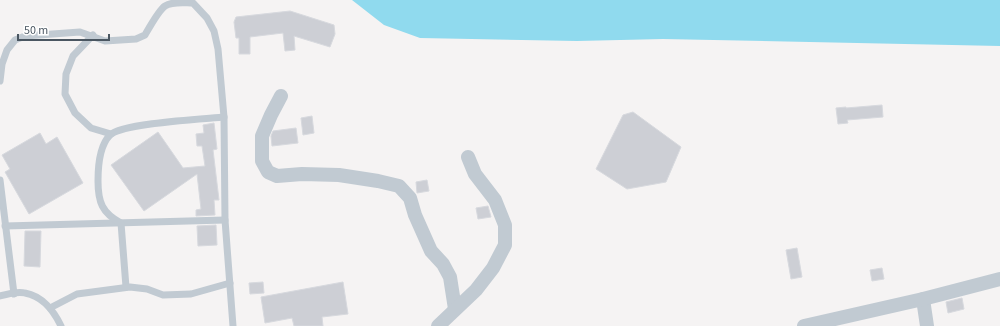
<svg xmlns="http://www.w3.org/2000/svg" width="1000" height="326" font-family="'Source Sans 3',sans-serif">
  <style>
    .water { fill: #90daee }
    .building { fill: #cdcfd5; stroke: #d7d9de }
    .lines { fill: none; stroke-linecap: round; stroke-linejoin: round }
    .service { stroke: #c1cad2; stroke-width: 7 }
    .minor { stroke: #c1cad2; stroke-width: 14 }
  </style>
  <rect width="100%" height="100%" fill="#f5f3f3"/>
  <!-- water -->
  <path class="water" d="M352,0H1000V46L663,39L577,41L420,38L384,25Z"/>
  <!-- building -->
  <g class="building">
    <path d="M290,11L334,25L335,34L330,47L294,36L295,50L285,51L283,33L250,37V54H239V38H236L234,22L236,17Z"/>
    <path d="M882,105L883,117L847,120L848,123L838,124L836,108L846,107V108Z"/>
    <path d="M633,112L681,147L666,182L627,189L596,169L623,115Z"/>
    <path d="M312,116L314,133L303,135L301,118Z"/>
    <path d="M214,123L217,149L213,150L219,200H214L215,215L196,216V210L201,209L197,174L144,211L111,165L158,132L183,168L205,166L202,146H197L196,134L204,133L203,125Z"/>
    <path d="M296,128L298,143L272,146L271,136L273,131Z"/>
    <path d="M40,133L46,144L57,137L83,183L29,214L5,172L10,169L2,155Z"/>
    <path d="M427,180L429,191L417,193L416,182Z"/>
    <path d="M488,206L491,217L478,219L476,208Z"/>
    <path d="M216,225L217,245L198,246L197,226Z"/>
    <path d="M25,231H41L40,267L24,266Z"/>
    <path d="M797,248L802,277L791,279L786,250Z"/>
    <path d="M882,268L884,279L872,281L870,270Z"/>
    <path d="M263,282L264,293L250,294L249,283Z"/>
    <path d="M343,282L348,314L322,317L323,326H294L292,318L265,323L261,297Z"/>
    <path d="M962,298L964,309L948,313L946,302Z"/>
  </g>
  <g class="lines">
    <!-- service -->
    <g class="service">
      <path d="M93,35L73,56L66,74L65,94L75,113L91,128L111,134"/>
      <path d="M0,81L2,64L7,50L15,40L25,36L80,32L105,41L136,39L145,35C149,28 159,10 165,6C173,1 185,3 193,3L207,18L214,31L218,49L224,117L225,220L233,326"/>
      <path d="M0,180L14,294"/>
      <path d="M5,226L225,220"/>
      <path d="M126,287L121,223C102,213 98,202 98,181C98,167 99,146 110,135C122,123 203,119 224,117"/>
      <path d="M0,296C7,294 18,291 25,293C42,296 54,311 61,326"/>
      <path d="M50,308L77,294L130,287L147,289L163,295L191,294L230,283"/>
    </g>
    <!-- minor -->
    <g class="minor">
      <path d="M281,96L271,115L262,136V161L268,172L277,176L302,174L339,175L378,181L399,186L410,198L415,215L431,251L443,264L450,277L455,309"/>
      <path d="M923,299L927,326"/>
      <path d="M438,326L476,290L493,268L505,245V225L495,200L475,174L468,157"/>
      <path d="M804,326L923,299L1000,279"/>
    </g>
  </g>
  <!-- scale -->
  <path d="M18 34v6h91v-6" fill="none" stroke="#4a5661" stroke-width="2"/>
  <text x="24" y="34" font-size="12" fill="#4a5661" stroke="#ffffff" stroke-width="3" paint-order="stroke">50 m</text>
</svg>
